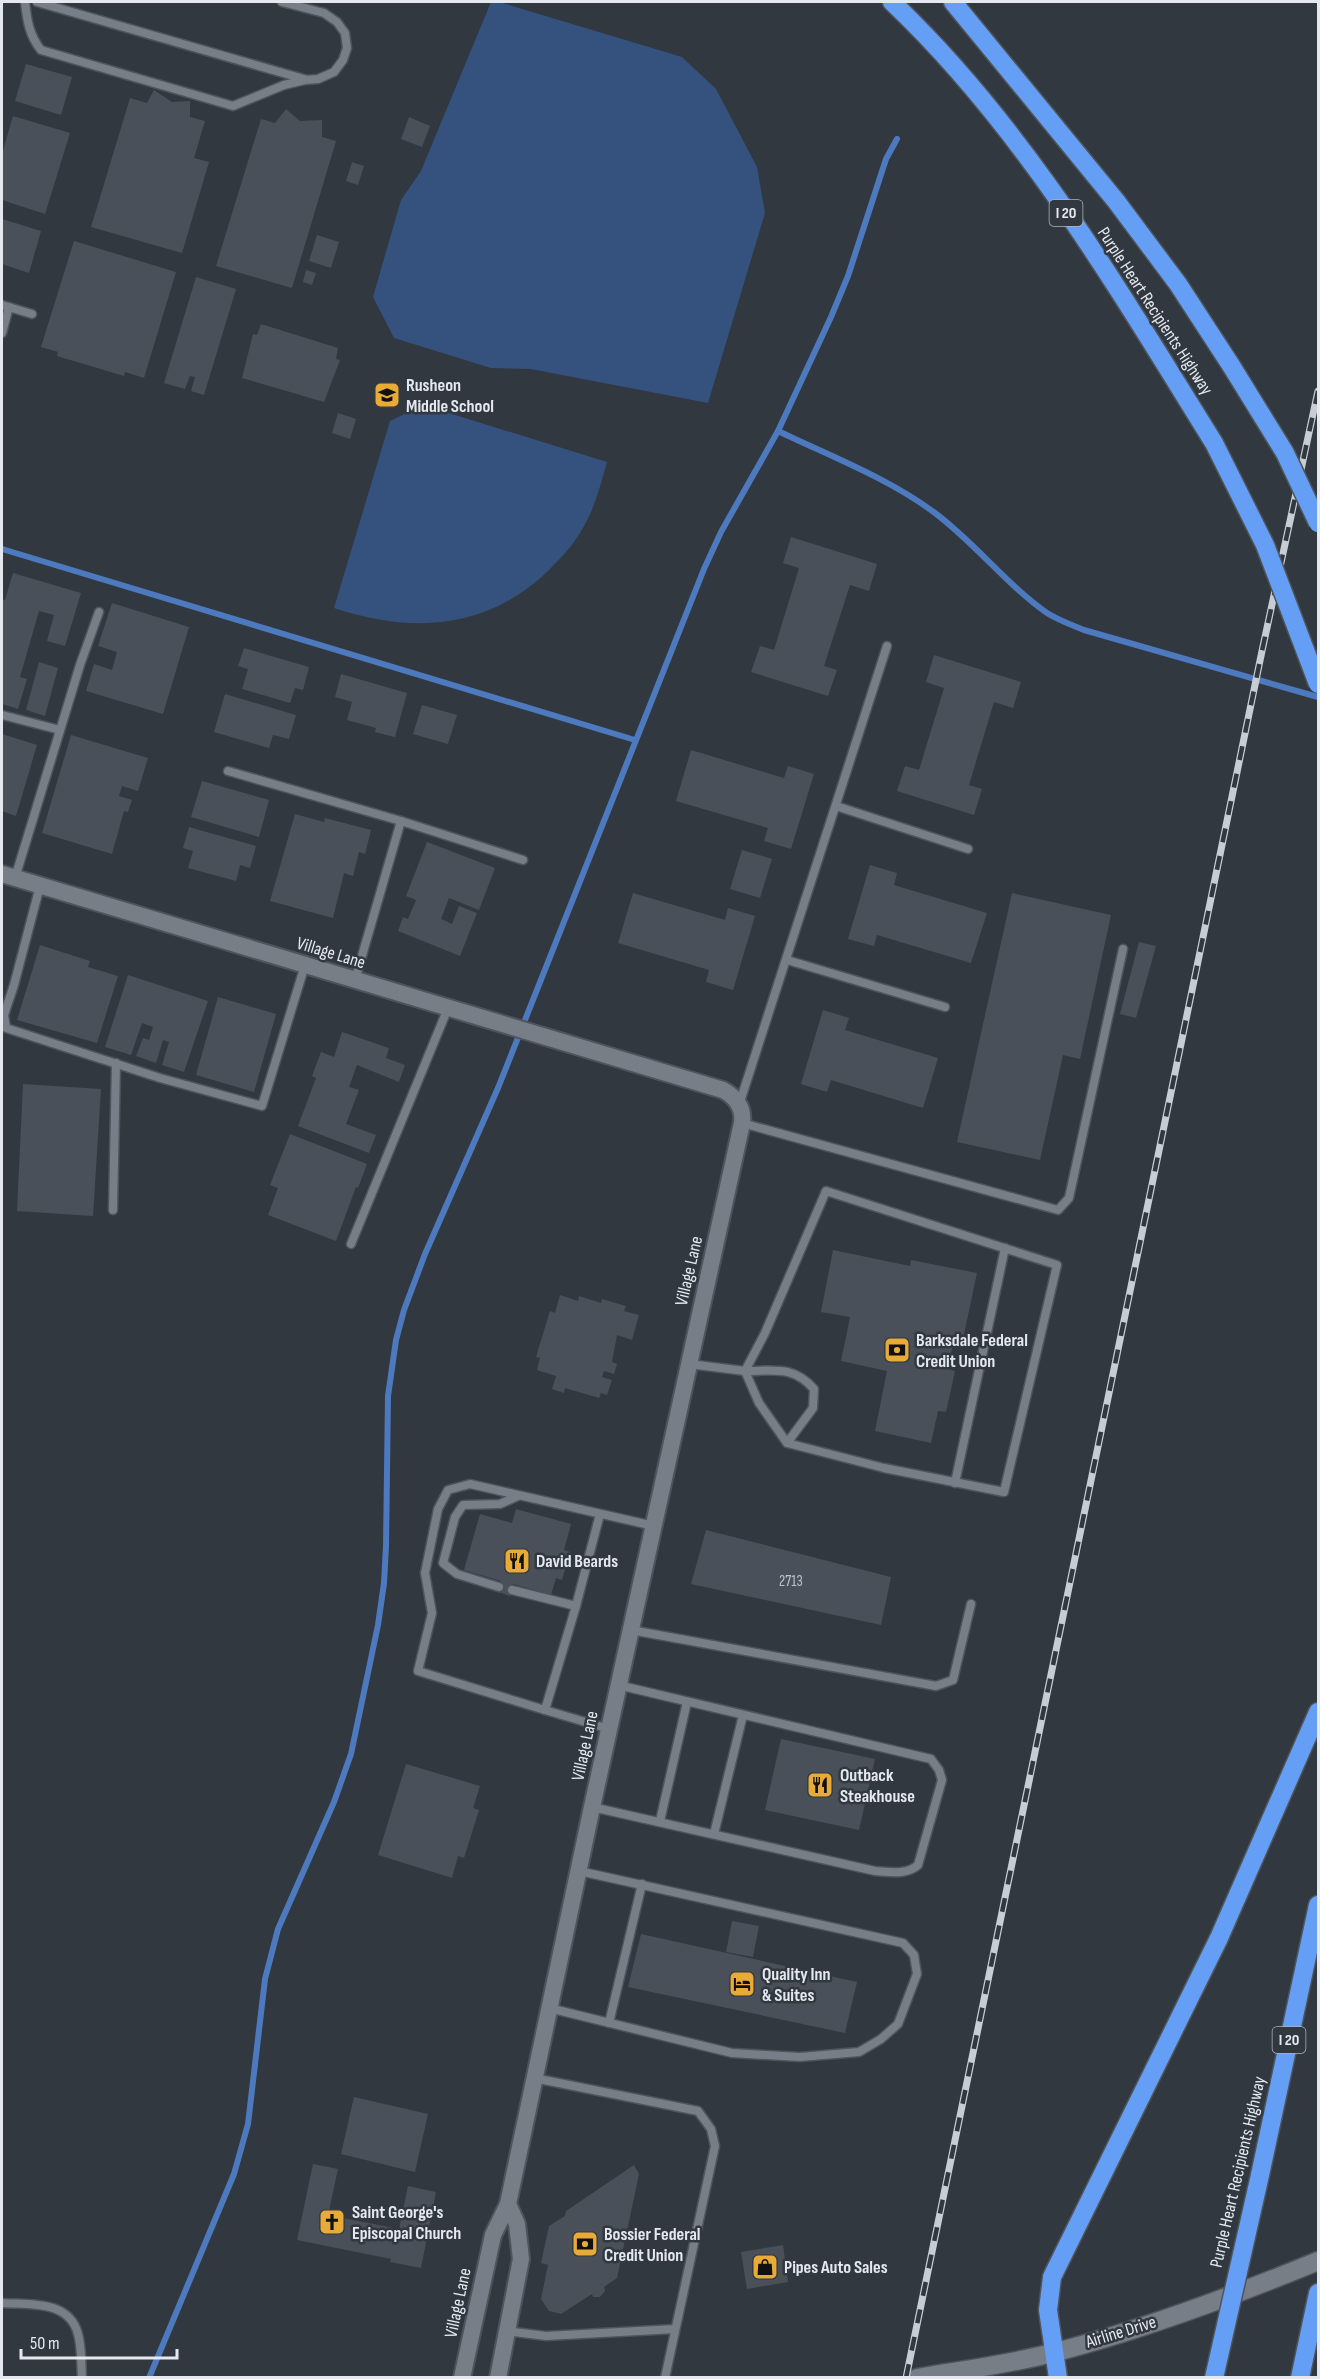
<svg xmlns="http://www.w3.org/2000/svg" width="1320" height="2379" font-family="'Sofia Sans Condensed',sans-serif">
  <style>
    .green { fill: #34527d }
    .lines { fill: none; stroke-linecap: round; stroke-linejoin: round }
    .stream { stroke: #4d7abe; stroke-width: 6 }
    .building { fill: #4a505a }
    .lane-casing { stroke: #4e545b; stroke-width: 11 }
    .street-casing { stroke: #4e545b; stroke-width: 20 }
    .secondary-casing { stroke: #4e545b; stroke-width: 21 }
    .highway-casing { stroke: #4e545b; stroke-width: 21 }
    .lane { stroke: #777e88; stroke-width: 8 }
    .street { stroke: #777e88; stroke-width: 16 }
    .secondary { stroke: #777e88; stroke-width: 18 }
    .highway { stroke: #659ff5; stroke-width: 18 }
    .rail-casing { stroke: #c8ccd3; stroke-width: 7 }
    .rail { stroke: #323840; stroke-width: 4.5; stroke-dasharray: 14; stroke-linecap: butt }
    .highway-bridge-casing { stroke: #4e545b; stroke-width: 21; stroke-linecap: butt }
    .highway-bridge { stroke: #659ff5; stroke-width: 18 }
    .labels { text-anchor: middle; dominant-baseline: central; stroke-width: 5; stroke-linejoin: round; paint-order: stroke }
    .number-label { font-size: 15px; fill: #bec3ca }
    .shield { fill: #323840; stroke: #afb4ba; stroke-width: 1.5 }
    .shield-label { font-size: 16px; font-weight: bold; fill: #e5e9ef }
    .street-label { font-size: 18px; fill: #e5e9ef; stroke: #323840 }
    .poi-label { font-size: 18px; font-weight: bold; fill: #e5e9ef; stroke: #323840; text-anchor: start }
  </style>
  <rect width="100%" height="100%" fill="#323840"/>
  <!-- green -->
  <g class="green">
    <path d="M491,2H499L682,57L716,89L757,167L765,213L708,403L531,369L491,368L394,338L373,297L401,200L421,171Z"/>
    <path d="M423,405L607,462C601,483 595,507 584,526C575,543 563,556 550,569C488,630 413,634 334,608L390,421Z"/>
  </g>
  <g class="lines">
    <!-- stream -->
    <g class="stream">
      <path d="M778,431C830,456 888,478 935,513C975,543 1006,584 1047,613C1058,620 1072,625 1084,630L1318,697"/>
      <path d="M2,549L635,740"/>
      <path d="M149,2378L234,2174L248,2124L265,1979L278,1929L334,1802L351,1754L378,1625L384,1583L386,1546L388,1396L396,1340L404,1310L425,1254L498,1088L704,569L721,532L778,431L831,317L848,276L886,159L897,139"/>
    </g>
  </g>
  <!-- building -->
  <g class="building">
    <path d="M26,64L72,77L61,115L15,101Z"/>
    <path d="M154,90L172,102L190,101V117L205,121L194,158L209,162L182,253L91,227L130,98L147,103Z"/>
    <path d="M286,109L300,121L322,120V137L336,141L292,288L216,266L261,119L275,123Z"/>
    <path d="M13,116L70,133L45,214L2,200V154Z"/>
    <path d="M409,117L430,126L422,147L401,139Z"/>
    <path d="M352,162L364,166L358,185L346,181Z"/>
    <path d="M2,219L41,231L29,273L2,264Z"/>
    <path d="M317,235L339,242L331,268L309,261Z"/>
    <path d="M74,241L176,272L144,378L125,372L124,376L57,356L58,352L41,347Z"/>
    <path d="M306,270L316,273L312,285L303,282Z"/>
    <path d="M196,277L236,289L204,395L191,391L195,377L190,376L185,389L164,383Z"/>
    <path d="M261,324L338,348L336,359L340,360L324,402L242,378L253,334L257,335Z"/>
    <path d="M338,413L356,419L350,439L332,433Z"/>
    <path d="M791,537L877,564L869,591L850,585L824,666L837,670L828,696L751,672L760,646L774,650L799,568L783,563Z"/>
    <path d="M13,573L81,593L65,646L47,641L54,615L39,611L20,677L27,679L18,709L2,704V599L5,600Z"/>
    <path d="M112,603L189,627L163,714L86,691L94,664L112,670L117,652L98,646Z"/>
    <path d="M244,648L309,667L303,690L295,688L290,703L242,689L248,669L238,666Z"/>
    <path d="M934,655L1021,682L1013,708L994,702L969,785L982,789L974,815L897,791L905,766L919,770L944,688L926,682Z"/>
    <path d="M39,662L58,668L45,716L26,710Z"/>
    <path d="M341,674L407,693L395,737L375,732L376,728L347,720L352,702L335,697Z"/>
    <path d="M225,694L296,715L289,739L273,735L269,748L214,732Z"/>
    <path d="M422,705L457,715L448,744L413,734Z"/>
    <path d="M2,734L37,745L16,816L2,811Z"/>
    <path d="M71,735L148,758L138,791L122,786L119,796L132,800L128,812L124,811L112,854L42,833Z"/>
    <path d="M691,750L784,778L788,766L814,774L791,849L764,841L768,828L676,801Z"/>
    <path d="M202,781L269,800L259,837L191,817Z"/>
    <path d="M295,814L324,822L325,818L371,830L365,854L359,852L353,876L344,873L333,918L270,901Z"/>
    <path d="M189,827L256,846L250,868L240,865L236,881L188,868L193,851L183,848Z"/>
    <path d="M427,842L495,868L479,910L449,898L441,919L452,924L459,906L477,913L460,956L398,931L403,917L408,919L416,900L406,896Z"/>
    <path d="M742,850L772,859L760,898L730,889Z"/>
    <path d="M870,865L897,873L894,885L987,913L971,963L877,935L874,946L848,939Z"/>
    <path d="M633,893L725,920L728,908L755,916L733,990L706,982L709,970L618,943Z"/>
    <path d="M1012,893L1111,915L1080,1059L1063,1055L1040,1160L957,1142Z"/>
    <path d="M1139,942L1156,946L1136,1018L1120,1014Z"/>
    <path d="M40,945L90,961L88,967L118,976L97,1043L17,1020Z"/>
    <path d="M128,975L208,1001L184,1072L162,1065L169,1042L163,1040L156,1063L136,1056L143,1038L149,1040L153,1027L142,1023L131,1055L105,1047Z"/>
    <path d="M218,997L276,1014L254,1092L196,1075Z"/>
    <path d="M823,1010L849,1018L845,1030L938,1058L923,1108L831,1080L827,1092L801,1084Z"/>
    <path d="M342,1032L389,1048L386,1058L405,1065L399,1082L357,1065L349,1087L359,1090L346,1124L376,1135L369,1153L298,1126L316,1078L312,1076L321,1052L334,1057Z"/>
    <path d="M23,1084L101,1089L93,1216L17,1211Z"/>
    <path d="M290,1134L367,1164L358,1188L356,1187L336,1241L268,1215L278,1188L270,1185Z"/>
    <path d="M833,1250L910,1266L911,1260L977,1273L963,1339L954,1338L948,1369L955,1371L946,1412L938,1411L931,1443L875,1431L887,1371L841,1361L850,1317L821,1312Z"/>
    <path d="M560,1295L578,1301L579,1296L601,1303L602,1299L626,1306L624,1311L639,1315L632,1340L617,1335L612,1362L617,1364L614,1374L604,1371L602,1377L612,1380L607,1395L601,1393L599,1398L565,1388L564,1393L552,1389L556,1376L537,1370L540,1358L536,1357L550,1311L555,1313Z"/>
    <path d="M516,1509L571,1524L564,1550L570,1552L562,1580L556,1578L551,1595L513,1584L510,1596L498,1592L501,1581L464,1570L480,1514L512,1523Z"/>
    <path d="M706,1530L891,1577L881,1625L691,1584Z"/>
    <path d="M781,1739L875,1759L859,1830L765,1810Z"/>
    <path d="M406,1764L480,1786L473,1808L479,1810L464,1858L458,1856L452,1878L378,1855Z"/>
    <path d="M732,1921L759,1926L753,1957L726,1952Z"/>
    <path d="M641,1934L857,1982L845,2033L628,1987Z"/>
    <path d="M354,2097L428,2114L415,2172L341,2154Z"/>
    <path d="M313,2164L338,2169L328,2215L399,2229L408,2186L436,2192L421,2268L390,2262L391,2259L297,2240Z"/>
    <path d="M634,2165L639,2174L617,2278L604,2287L605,2291L600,2297H593L592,2294L561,2314L549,2311L541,2299L548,2265L541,2263L549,2226L565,2216L566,2211Z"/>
    <path d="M783,2245L788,2282L747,2289L741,2252Z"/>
  </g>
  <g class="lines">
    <!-- lane casing -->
    <g class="lane-casing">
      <g id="lane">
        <path d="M25,2C27,20 29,35 41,50L233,106L284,85L305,80L318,79L334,72L343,60L347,48L345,33L337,22L324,13L282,2"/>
        <path d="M37,2L304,79"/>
        <path d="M2,305L32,314"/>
        <path d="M2,333L9,307"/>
        <path d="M2,715L60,730"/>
        <path d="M228,771L401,821"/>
        <path d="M836,806L968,849"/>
        <path d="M15,878L80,665L99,612"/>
        <path d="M40,886L14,985L4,1015L6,1028L160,1078L262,1106L305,965"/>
        <path d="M787,960L945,1007"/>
        <path d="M355,980L401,821L523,860"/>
        <path d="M739,1105L887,646"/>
        <path d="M742,1123L1058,1210L1069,1198L1123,949"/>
        <path d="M113,1210L116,1063"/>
        <path d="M351,1244L448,1008"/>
        <path d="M689,1364L745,1371L765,1333L826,1191L1057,1265L1004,1492L884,1468L787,1443L759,1403L745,1371C774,1371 793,1365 814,1389L813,1408L787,1443"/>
        <path d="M955,1483L1005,1248"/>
        <path d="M600,1514L576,1606L545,1710L418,1671L432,1613L425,1573L438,1509L448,1490L470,1484L654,1526"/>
        <path d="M499,1587L457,1574L443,1563L455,1517L463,1505L500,1504L518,1496"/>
        <path d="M512,1590L576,1606"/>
        <path d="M631,1630L936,1686L953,1680L971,1604"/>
        <path d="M545,1710L609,1729"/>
        <path d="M592,1807L875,1871C890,1872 907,1875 918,1865L942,1780L939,1770L931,1759L618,1685"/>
        <path d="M660,1821L687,1702"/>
        <path d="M714,1834L743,1715"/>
        <path d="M549,2008L732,2053L800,2057L859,2052L881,2039L898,2024L917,1974L914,1955L903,1943L579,1871"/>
        <path d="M609,2023L642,1884"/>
        <path d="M534,2078L698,2111L711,2129L715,2146L665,2378"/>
        <path d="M2,2303C30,2305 69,2300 78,2334C82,2348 81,2364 82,2378"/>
        <path d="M506,2331L546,2336L675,2329"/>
      </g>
    </g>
    <!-- street casing -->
    <g class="street-casing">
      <g id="street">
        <path d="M2,874L723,1090C736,1097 744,1108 742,1123L592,1807L508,2204L493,2235L462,2378"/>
        <path d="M498,2378L521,2259L517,2224L508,2204"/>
      </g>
    </g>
    <!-- secondary casing -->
    <g class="secondary-casing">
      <path id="secondary" d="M917,2378C963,2370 1011,2364 1056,2352C1145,2329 1233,2296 1318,2261"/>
    </g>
    <!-- highway casing -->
    <g class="highway-casing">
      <g id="highway">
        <path d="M892,2C1024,127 1118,289 1214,443"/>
        <path d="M953,2L1116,201L1178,284L1232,367"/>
        <path d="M1260,2175L1318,1905"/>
        <path d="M1058,2378L1048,2310L1052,2277L1219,1938L1318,1712"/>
        <path d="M1300,2378L1318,2293"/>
      </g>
    </g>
    <!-- lane -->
    <use href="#lane" class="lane"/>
    <!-- street -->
    <use href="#street" class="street"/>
    <!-- secondary -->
    <use href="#secondary" class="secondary"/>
    <!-- highway -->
    <use href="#highway" class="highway"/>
    <!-- rail casing -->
    <g class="rail-casing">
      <path id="rail" d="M906,2378L1262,651L1318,391"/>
    </g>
    <!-- rail -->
    <use href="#rail" class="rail"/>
    <!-- highway-bridge casing -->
    <g class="highway-bridge-casing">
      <g id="highway-bridge">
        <path d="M1232,367L1285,453L1318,523"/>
        <path d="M1214,443L1265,545L1318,684"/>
        <path d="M1214,2378L1260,2175"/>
      </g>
    </g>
    <!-- highway-bridge -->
    <use href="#highway-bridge" class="highway-bridge"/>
  </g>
  <!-- icons -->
  <defs>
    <g id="school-square" transform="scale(1.35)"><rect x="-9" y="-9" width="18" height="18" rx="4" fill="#e9ab38" stroke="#323840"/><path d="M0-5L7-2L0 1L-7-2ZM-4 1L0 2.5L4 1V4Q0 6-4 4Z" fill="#111"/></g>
    <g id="bank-square" transform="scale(1.35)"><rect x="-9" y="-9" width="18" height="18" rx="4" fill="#e9ab38" stroke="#323840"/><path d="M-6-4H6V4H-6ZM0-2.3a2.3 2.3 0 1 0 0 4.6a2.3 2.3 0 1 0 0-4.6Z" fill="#111"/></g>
    <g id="restaurant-square" transform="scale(1.35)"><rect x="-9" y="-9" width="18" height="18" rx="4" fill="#e9ab38" stroke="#323840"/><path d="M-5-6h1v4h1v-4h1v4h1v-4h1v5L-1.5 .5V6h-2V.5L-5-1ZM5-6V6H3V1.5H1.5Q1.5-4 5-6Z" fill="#111"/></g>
    <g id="hotel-square" transform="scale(1.35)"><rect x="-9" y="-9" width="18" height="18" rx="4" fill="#e9ab38" stroke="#323840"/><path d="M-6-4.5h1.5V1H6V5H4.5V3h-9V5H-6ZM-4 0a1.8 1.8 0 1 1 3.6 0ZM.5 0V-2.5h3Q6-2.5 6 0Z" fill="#111"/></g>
    <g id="church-square" transform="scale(1.35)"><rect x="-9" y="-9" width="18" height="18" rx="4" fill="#e9ab38" stroke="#323840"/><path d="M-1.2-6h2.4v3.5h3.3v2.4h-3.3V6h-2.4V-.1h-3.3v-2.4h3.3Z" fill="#111"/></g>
    <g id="shop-square" transform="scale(1.35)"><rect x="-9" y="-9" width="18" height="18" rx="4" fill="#e9ab38" stroke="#323840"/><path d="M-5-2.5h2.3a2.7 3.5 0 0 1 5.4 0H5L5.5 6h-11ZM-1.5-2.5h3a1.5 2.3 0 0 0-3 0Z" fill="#111"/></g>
  </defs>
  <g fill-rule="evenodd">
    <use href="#school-square" x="387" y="395"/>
    <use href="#bank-square" x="897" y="1350"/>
    <use href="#restaurant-square" x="517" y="1561"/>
    <use href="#restaurant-square" x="820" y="1785"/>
    <use href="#hotel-square" x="742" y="1984"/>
    <use href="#church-square" x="332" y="2222"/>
    <use href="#bank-square" x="585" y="2244"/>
    <use href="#shop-square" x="765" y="2267"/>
  </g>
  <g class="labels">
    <!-- number labels -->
    <g class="number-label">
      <text x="791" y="1581">2713</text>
    </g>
    <!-- shield labels -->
    <g class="shield">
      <rect x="1049.5" y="200" width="33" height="26" rx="4.5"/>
      <rect x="1272.5" y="2027" width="33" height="26" rx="4.5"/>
    </g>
    <g class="shield-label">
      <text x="1066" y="213">I 20</text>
      <text x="1289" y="2040">I 20</text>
    </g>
    <!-- street labels -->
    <g class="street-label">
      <text transform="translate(1155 311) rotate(57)">Purple Heart Recipients Highway</text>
      <text transform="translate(331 953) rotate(17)">Village Lane</text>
      <text transform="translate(689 1271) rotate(-77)">Village Lane</text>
      <text transform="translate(585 1746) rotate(-78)">Village Lane</text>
      <text transform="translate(1238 2172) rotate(-77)">Purple Heart Recipients Highway</text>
      <text transform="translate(458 2303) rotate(-78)">Village Lane</text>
      <text transform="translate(1121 2332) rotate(-17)">Airline Drive</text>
    </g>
    <!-- poi labels -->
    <g class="poi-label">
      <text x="406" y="385">Rusheon<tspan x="406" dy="21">Middle School</tspan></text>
      <text x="916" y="1340">Barksdale Federal<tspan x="916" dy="21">Credit Union</tspan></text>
      <text x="536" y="1561">David Beards</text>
      <text x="840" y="1775">Outback<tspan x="840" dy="21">Steakhouse</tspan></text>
      <text x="762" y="1974">Quality Inn<tspan x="762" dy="21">&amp; Suites</tspan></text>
      <text x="352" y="2212">Saint George's<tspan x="352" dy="21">Episcopal Church</tspan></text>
      <text x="604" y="2234">Bossier Federal<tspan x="604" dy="21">Credit Union</tspan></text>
      <text x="784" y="2267">Pipes Auto Sales</text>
    </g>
  </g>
  <!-- border -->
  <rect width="1320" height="2379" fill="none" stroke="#e5e9ef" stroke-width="6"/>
  <!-- scale -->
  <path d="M21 2349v9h156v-9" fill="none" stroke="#e5e9ef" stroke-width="3"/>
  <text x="30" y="2349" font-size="18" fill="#e5e9ef" stroke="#323840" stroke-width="4.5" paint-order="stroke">50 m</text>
</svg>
